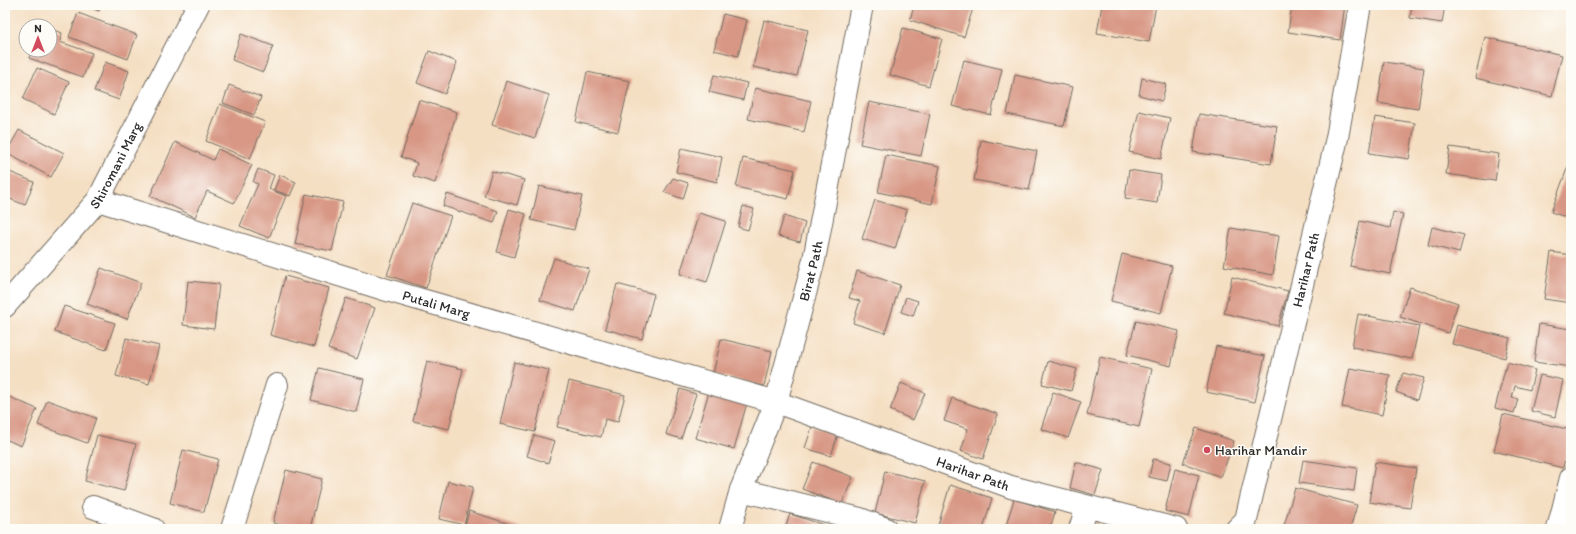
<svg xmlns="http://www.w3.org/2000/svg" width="1576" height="534" font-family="Itim,sans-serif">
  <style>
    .building { fill: #d89784 }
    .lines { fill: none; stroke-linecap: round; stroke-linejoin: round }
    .minor-casing { stroke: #726a60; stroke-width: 24 }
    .minor { stroke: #fff; stroke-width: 22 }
    .poi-dot { fill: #d1495b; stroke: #fdfcf7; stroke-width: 1.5 }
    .labels { text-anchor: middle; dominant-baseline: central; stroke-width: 3; stroke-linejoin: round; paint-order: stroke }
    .street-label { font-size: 14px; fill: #2b2b2b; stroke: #fdfcf7 }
    .poi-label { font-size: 14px; fill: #2b2b2b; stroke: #fdfcf7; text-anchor: start }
  </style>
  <rect width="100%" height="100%" fill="#fdfcf7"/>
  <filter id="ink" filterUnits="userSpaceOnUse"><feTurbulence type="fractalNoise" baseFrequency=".025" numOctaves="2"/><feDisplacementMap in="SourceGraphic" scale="8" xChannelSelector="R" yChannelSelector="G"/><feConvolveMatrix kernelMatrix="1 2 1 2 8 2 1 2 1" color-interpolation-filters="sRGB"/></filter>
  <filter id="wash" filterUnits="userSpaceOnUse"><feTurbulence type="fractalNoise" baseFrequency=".012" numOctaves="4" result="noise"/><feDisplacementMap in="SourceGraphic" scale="16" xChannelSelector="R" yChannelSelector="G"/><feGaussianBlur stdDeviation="0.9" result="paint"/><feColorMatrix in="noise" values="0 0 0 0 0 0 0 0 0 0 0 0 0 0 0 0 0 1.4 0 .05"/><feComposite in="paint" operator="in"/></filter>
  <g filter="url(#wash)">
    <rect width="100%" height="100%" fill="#f5dfc3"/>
    <g id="blocks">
      <!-- building -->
      <g class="building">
        <path d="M84,5H101L99,11Z"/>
        <path d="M914,5H974L964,37L910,20Z"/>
        <path d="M1102,5H1156L1149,42L1097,33Z"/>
        <path d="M1292,5H1345L1340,40L1288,32Z"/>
        <path d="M1412,5H1445L1442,23L1410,18Z"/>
        <path d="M78,13L137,35L128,59L69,37Z"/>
        <path d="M723,14L747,20L738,56L714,50Z"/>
        <path d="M764,20L808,30L797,76L753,67Z"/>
        <path d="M903,28L942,39L929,86L890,75Z"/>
        <path d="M50,29L62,33L60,42L92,53L83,77L29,58L32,50H50Z"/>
        <path d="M241,34L273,46L263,72L232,60Z"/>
        <path d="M1485,37L1562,55L1552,96L1475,78Z"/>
        <path d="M429,51L457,62L445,94L417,83Z"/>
        <path d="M964,60L1002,69L991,115L952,106Z"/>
        <path d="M105,62L129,71L119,100L94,91Z"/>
        <path d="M1384,62L1424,68L1418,109L1378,103Z"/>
        <path d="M37,68L69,82L54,114L23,99Z"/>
        <path d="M587,72L630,81L618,132L576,122Z"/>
        <path d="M714,75L747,83L743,100L709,92Z"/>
        <path d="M1015,75L1073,87L1064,126L1007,114Z"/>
        <path d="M1142,78L1166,84L1162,101L1139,95Z"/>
        <path d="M506,81L549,95L535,138L492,125Z"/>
        <path d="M229,85L261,97L254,115L223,103Z"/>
        <path d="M755,88L811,101L804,132L748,119Z"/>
        <path d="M419,100L457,112L435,183L413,176L417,163L401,157Z"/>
        <path d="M869,102L930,114L921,156L860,144Z"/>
        <path d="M220,104L265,122L250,159L206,141Z"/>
        <path d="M1139,111L1170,118L1161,159L1129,152Z"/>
        <path d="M1199,114L1277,126L1271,164L1193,152Z"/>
        <path d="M1375,117L1415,123L1409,159L1369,153Z"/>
        <path d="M19,130L64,153L51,177L6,153Z"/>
        <path d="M981,140L1037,151L1029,190L974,180Z"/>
        <path d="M175,142L213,160L218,149L252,165L234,203L207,191L195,217L150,196Z"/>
        <path d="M1450,147L1499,154L1495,181L1446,174Z"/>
        <path d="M681,148L722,157L717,182L676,172Z"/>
        <path d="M886,155L940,166L932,204L878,192Z"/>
        <path d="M743,158L795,170L788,199L736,187Z"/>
        <path d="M1568,166L1571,167V219L1551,212Z"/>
        <path d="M258,169L274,175L269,189L286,196L269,238L240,226L258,184L253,182Z"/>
        <path d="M5,170L34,182L25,205L5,197Z"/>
        <path d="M1129,170L1161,175L1157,203L1125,198Z"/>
        <path d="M492,171L524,180L517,205L484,196Z"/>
        <path d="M280,175L296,182L290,196L274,190Z"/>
        <path d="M673,178L688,183L683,199L664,192Z"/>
        <path d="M539,186L582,196L574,230L531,220Z"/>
        <path d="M306,194L343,202L332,251L295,244Z"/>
        <path d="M447,194L498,211L494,223L443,206Z"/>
        <path d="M875,200L907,210L895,249L862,239Z"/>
        <path d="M412,203L451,216L426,288L387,275Z"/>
        <path d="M743,206L754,209L748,230L738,227Z"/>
        <path d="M509,209L526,214L514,257L497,252Z"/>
        <path d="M1393,212L1403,214L1390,274L1350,266L1360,221L1390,228Z"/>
        <path d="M699,213L726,221L707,282L680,274Z"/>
        <path d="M784,216L805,223L800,242L778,236Z"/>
        <path d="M1432,227L1464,235L1459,253L1428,245Z"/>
        <path d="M1231,228L1279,236L1273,275L1224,266Z"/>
        <path d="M1551,252L1571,255V303L1544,299Z"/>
        <path d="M1122,254L1172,266L1161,313L1111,301Z"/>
        <path d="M554,258L589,269L575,311L540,300Z"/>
        <path d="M101,268L141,283L127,319L87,304Z"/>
        <path d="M857,271L900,285L885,333L853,323L860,301L849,298Z"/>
        <path d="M285,276L329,288L314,347L270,335Z"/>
        <path d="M1232,277L1288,291L1278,326L1224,313Z"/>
        <path d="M188,281L219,284L214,329L183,325Z"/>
        <path d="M617,284L654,294L642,339L605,329Z"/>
        <path d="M1410,287L1458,303L1448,333L1400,317Z"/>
        <path d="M906,297L918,301L913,316L901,312Z"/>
        <path d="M346,298L375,308L357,359L328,349Z"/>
        <path d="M64,306L115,323L106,350L55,332Z"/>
        <path d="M1358,314L1419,326L1412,359L1352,347Z"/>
        <path d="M1136,321L1179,331L1171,366L1127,355Z"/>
        <path d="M1539,324L1571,329V367L1534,362Z"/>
        <path d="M1457,325L1510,338L1505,358L1452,344Z"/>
        <path d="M126,338L159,346L149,384L116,376Z"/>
        <path d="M721,339L772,351L764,386L713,374Z"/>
        <path d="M1216,346L1265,356L1255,402L1206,392Z"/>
        <path d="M1100,357L1152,369L1139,427L1087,415Z"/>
        <path d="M427,361L463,369L449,429L413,421Z"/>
        <path d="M1048,361L1077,369L1071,391L1042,384Z"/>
        <path d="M514,362L549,370L535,432L500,424Z"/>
        <path d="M1507,362L1535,370L1530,390L1515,386L1512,398L1518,399L1514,413L1495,408Z"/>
        <path d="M319,368L364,379L356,412L311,400Z"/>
        <path d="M1350,368L1390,375L1382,415L1342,407Z"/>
        <path d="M1403,373L1424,378L1417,400L1396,392Z"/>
        <path d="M1540,375L1563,380L1555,417L1531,411Z"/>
        <path d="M569,381L625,395L618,422L605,419L601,437L557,427Z"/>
        <path d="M901,383L925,393L913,420L890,410Z"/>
        <path d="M680,389L696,394L681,439L666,434Z"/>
        <path d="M709,392L747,403L734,449L695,438Z"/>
        <path d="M1053,392L1081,402L1068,438L1041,429Z"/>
        <path d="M5,395L37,409L21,446L5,439Z"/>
        <path d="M952,398L998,414L983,459L961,451L968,429L944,421Z"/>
        <path d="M47,400L96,418L87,443L38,425Z"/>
        <path d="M1503,414L1571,430L1563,468L1494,451Z"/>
        <path d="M812,427L838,434L831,456L805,448Z"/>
        <path d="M1196,428L1234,441L1221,477L1183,463Z"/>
        <path d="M97,435L136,444L124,491L85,481Z"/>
        <path d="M534,435L555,441L548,463L527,456Z"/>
        <path d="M183,450L218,459L204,512L170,503Z"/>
        <path d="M1153,459L1171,463L1167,481L1149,477Z"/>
        <path d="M1303,460L1357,468L1354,491L1299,483Z"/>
        <path d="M813,462L853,477L842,504L802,489Z"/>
        <path d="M1076,462L1103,470L1095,495L1070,488Z"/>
        <path d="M1375,462L1416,468L1410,508L1369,502Z"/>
        <path d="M1175,469L1199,475L1189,517L1165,511Z"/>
        <path d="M286,470L322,479L310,529H297L273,523Z"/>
        <path d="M885,471L925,481L915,523L875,513Z"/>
        <path d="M448,481L473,487L464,525L439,519Z"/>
        <path d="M950,485L992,498L983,529H937Z"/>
        <path d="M1295,488L1357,505L1350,529H1283Z"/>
        <path d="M1014,499L1055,512L1050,529H1005Z"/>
        <path d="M469,511L525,529H464Z"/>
        <path d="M790,514L836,529H785Z"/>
      </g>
    </g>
  </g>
  <g filter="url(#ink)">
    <use href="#blocks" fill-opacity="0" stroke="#726a60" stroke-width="1"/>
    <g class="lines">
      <!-- minor casing -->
      <g class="minor-casing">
        <g id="minor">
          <path id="s1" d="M98,200L387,290L776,402L1011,487L1176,529"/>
          <path id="s2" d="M5,306L98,200L198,5"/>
          <path d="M741,490L860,519L886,529"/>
          <path d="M93,507L153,529"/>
          <path d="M232,529L277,385"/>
          <path id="s3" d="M730,529L741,490L776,402L814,260L862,5"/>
          <path d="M1080,529L1087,507"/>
          <path id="s4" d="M1237,529L1246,520L1337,138L1360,5"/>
          <path d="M1558,529L1571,478"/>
        </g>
      </g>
      <!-- minor -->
      <use href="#minor" class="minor"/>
    </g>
  </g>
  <!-- markers -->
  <circle class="poi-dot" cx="1207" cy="450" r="4"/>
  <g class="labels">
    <!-- street labels -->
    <g class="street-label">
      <text stroke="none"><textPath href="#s2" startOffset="180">Shiromani Marg</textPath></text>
      <text stroke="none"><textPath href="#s4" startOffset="270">Harihar Path</textPath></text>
      <text stroke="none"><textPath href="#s3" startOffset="271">Birat Path</textPath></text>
      <text stroke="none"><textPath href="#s1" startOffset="354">Putali Marg</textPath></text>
      <text stroke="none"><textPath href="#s1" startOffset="917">Harihar Path</textPath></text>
    </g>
    <!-- poi labels -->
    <g class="poi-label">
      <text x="1215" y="450">Harihar Mandir</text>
    </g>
  </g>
  <!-- margin -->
  <rect width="1576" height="534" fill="none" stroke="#fdfcf7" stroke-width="20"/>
  <!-- north arrow -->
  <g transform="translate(38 38)"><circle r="19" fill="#fdfcf7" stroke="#a9a8a5"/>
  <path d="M0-3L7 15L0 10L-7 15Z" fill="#d1495b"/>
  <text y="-6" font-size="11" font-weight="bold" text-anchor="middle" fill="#2b2b2b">N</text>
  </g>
</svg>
